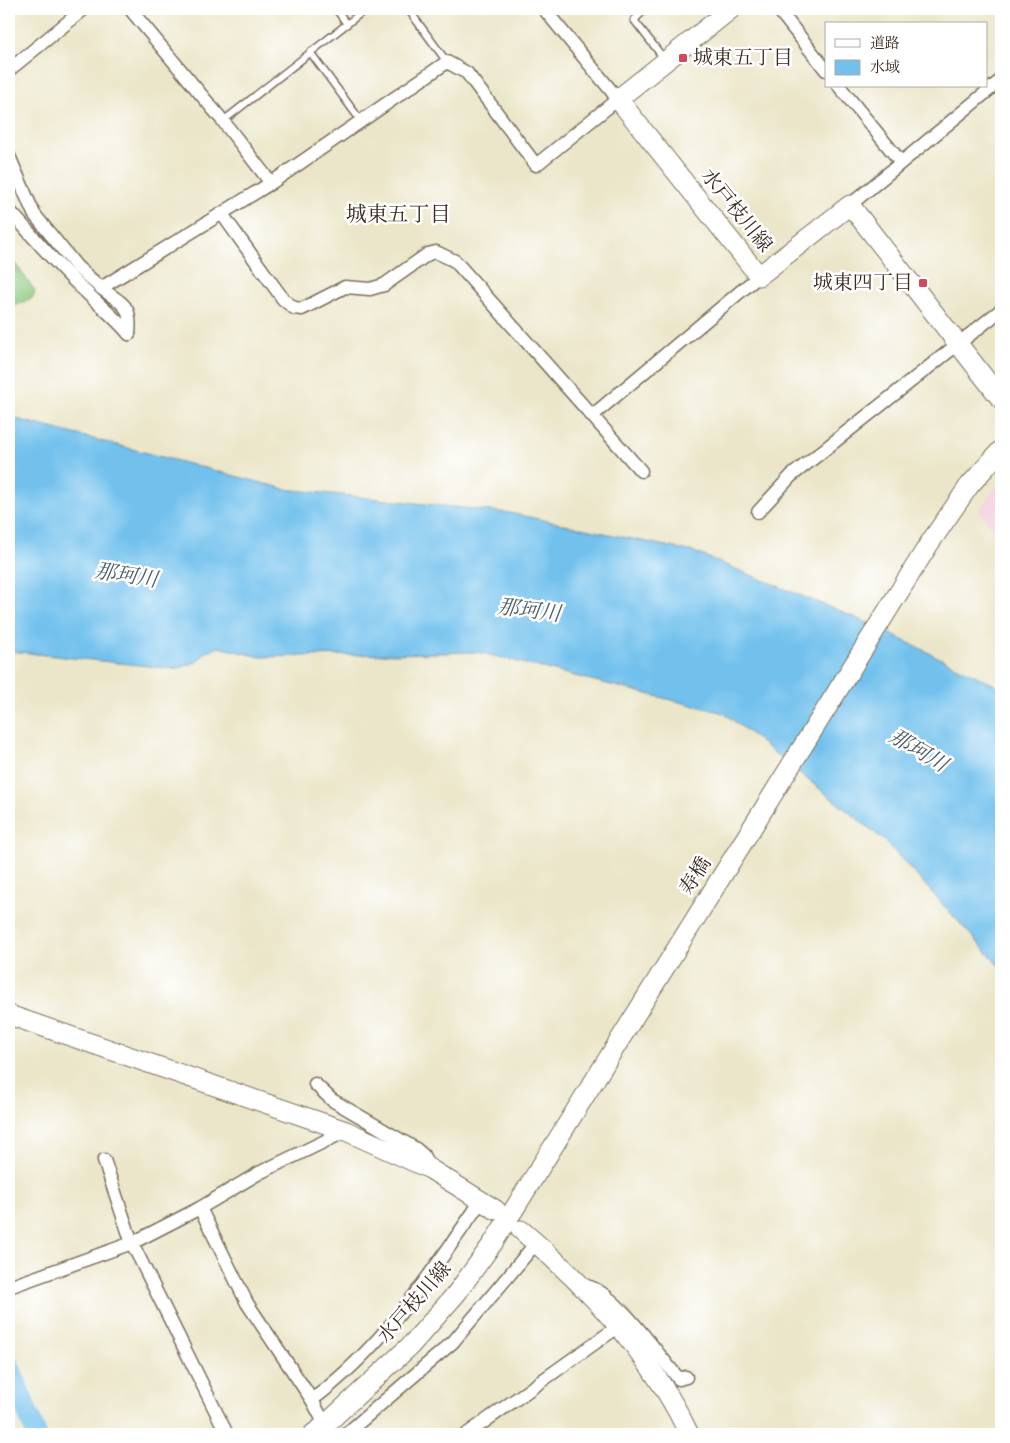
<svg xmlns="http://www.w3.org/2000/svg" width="1010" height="1443" font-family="'IM FELL DW Pica','Noto Serif JP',serif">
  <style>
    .built { fill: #f4cfde }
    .green { fill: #8ac87f; stroke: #62794e }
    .water { fill: #72c1ed; stroke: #567686 }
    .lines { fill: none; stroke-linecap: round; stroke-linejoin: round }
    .river { stroke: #72c1ed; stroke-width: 21 }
    .lane-casing { stroke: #796c5a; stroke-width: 9 }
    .street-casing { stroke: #796c5a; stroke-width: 15 }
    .secondary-casing { stroke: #796c5a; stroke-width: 21 }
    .lane { stroke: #fff; stroke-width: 6 }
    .street { stroke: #fff; stroke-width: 12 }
    .secondary { stroke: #fff; stroke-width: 19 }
    .poi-dot { fill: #d1495b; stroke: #fff; stroke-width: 2 }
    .labels { text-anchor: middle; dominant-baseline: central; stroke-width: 5; stroke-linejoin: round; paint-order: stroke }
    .poi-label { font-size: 20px; fill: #3b2a1e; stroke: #fff; text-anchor: start }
    .street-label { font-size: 20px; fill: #3b2a1e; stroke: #fff }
    .neighbourhood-label { font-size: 21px; fill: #3b2a1e; stroke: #fff }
    .water-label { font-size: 21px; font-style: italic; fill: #4e5f66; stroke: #fff }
  </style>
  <rect width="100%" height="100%" fill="#fff"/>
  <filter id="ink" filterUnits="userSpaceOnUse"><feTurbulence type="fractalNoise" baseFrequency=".02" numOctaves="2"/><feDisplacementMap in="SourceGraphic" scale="10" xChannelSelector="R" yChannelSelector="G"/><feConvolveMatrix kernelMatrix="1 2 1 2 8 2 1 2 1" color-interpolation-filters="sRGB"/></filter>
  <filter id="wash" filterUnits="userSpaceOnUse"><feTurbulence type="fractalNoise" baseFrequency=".0096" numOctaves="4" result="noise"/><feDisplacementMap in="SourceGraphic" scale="20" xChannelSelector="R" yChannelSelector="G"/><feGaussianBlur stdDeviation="1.12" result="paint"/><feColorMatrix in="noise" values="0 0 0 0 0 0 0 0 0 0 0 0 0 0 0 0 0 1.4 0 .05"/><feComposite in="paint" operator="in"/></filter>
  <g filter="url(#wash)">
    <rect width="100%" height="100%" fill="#ebe6c9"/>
    <!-- built -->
    <path class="built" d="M1001,480V541L979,510Z"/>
    <!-- green -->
    <path class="green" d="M9,255L35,291L33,297L9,309Z"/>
    <!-- water -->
    <path class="water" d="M9,417L285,489L510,513L694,552L868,623L1001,688V968L884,840L724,713L478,652L261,657L219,647L205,653L197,662L175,669L9,651Z"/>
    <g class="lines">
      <!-- river -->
      <path class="river" d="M9,1365L36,1434"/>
    </g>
  </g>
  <g filter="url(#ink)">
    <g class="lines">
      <!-- lane casing -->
      <g class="lane-casing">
        <g id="lane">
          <path d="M336,9L347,24"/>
          <path d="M408,9L447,62"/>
          <path d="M646,9L634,20L665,60"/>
          <path d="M310,52L361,121"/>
          <path d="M223,121L366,9"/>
        </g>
      </g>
      <!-- street casing -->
      <g class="street-casing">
        <g id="street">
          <path d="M130,9L223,121L271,183"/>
          <path d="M778,9L826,70"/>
          <path d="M9,70L84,9"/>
          <path d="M839,86L900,161"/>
          <path d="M9,156L34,214L77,267L101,288"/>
          <path d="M850,205L1001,80"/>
          <path d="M9,210C34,237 57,266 85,291C100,306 115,317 129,334"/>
          <path d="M222,214L283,299L294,308L302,309L345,287L370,289L384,285L428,254L436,252L455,261L641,471"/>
          <path d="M129,334C132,304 123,305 101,288L271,183L447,62L467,73L536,165L618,99L544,9"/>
          <path d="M593,415L759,276"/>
          <path d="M758,512L791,476L1001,310"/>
          <path d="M315,1084L332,1100L416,1149L423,1155L430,1169"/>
          <path d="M104,1160L132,1243L227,1434"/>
          <path d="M200,1208L247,1303L312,1400L330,1434"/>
          <path d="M9,1287L132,1243L200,1208L259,1173L346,1131"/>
          <path d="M590,1287C619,1297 658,1355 679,1379L686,1377"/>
          <path d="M312,1400C383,1347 431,1274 481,1201"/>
          <path d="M346,1434L453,1342L536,1243"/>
          <path d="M467,1434L619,1326"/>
        </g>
      </g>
      <!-- secondary casing -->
      <g class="secondary-casing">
        <g id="secondary">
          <path d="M731,9L618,99L759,276L850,205L1001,399"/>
          <path d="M9,1015L346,1131L430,1169L496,1210"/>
          <path d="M521,1230C587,1286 652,1354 689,1434"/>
          <path d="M313,1434L325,1425L411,1345L456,1294L493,1243L929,544L969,486L1001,450"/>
        </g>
      </g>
      <!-- lane -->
      <use href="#lane" class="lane"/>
      <!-- street -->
      <use href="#street" class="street"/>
      <!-- secondary -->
      <use href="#secondary" class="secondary"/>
    </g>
  </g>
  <!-- markers -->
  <g class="poi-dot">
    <rect x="678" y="53" width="10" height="10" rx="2.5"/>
    <rect x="918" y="278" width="10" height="10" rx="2.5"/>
  </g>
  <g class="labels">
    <!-- poi labels -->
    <g class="poi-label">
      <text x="693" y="58">城東五丁目</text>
      <text x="913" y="283" text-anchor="end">城東四丁目</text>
    </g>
    <!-- street labels -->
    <g class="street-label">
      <text transform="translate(736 211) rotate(51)">水戸枝川線</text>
      <text transform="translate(696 876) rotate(-58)">寿橋</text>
      <text transform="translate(415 1303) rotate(-49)">水戸枝川線</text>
    </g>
    <!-- neighbourhood labels -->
    <g class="neighbourhood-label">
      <text x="398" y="215">城東五丁目</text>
    </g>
    <!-- water labels -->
    <g class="water-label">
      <text transform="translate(126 576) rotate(9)">那珂川</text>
      <text transform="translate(529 611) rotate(7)">那珂川</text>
      <text transform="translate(918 751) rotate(31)">那珂川</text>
    </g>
  </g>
  <!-- margin -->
  <rect width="1010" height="1443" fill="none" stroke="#fff" stroke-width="30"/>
  <!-- legend -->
  <rect x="825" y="22" width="162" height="65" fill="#ffffff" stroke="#b1aaa5"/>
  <rect x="835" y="39" width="25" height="8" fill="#ffffff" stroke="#b1aaa5"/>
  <text x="870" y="48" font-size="15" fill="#3b2a1e">道路</text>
  <rect x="835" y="60" width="25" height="15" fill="#72c1ed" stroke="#b1aaa5"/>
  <text x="870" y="72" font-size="15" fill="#3b2a1e">水域</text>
</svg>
